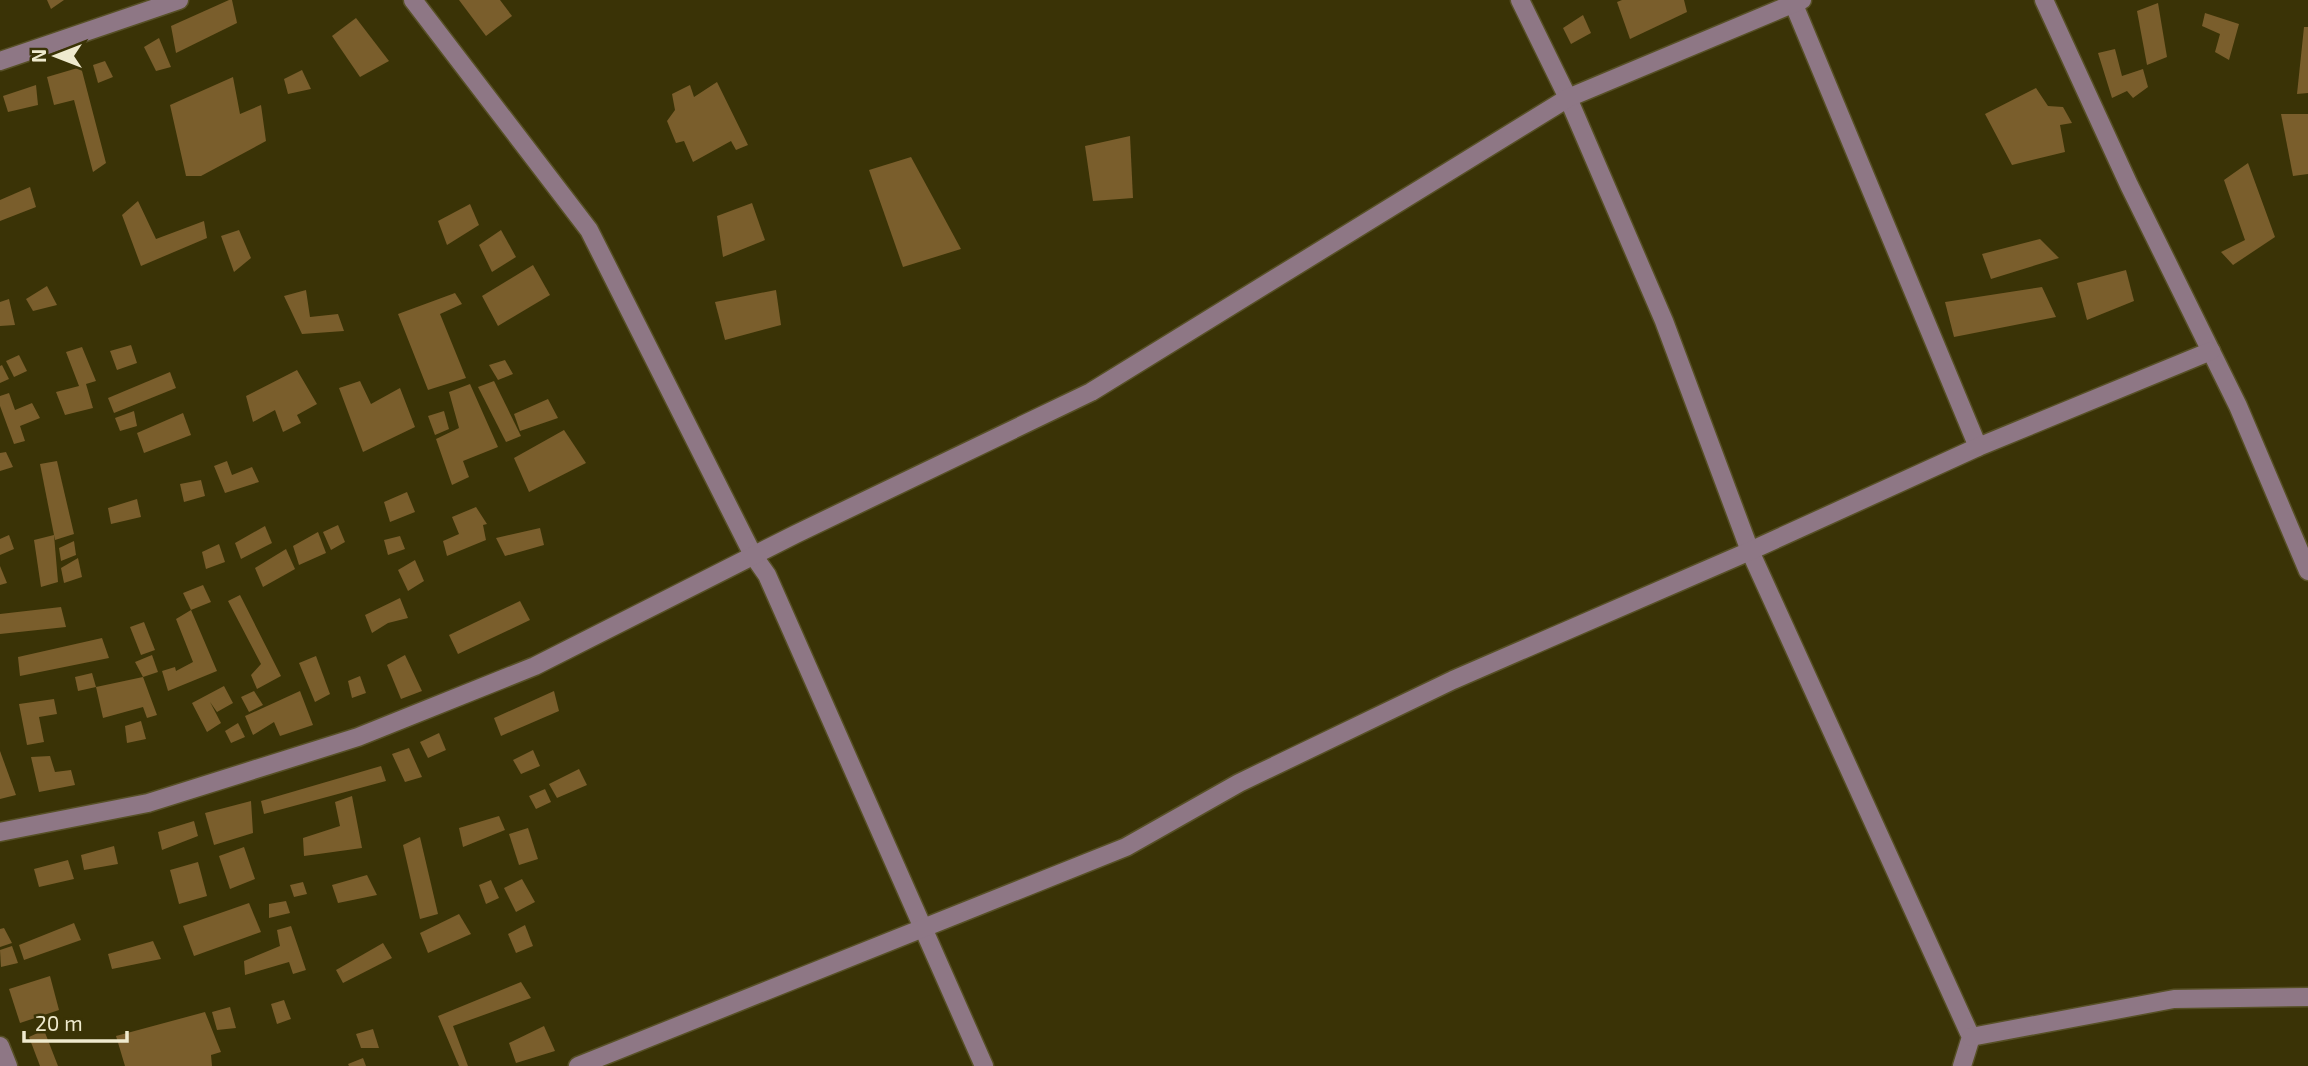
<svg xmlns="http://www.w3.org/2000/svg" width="2308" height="1066" font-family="'Exo 2',sans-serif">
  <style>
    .building { fill: #7a5e2c }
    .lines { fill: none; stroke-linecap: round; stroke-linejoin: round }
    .minor-casing { stroke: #575026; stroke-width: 21 }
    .minor { stroke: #8e7785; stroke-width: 18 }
  </style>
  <rect width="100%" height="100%" fill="#3a3306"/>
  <!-- building -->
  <g class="building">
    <path d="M47,0H64L51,9Z"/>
    <path d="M229,0H232L237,23L176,53L171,26Z"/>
    <path d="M459,0H500L512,16L486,36Z"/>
    <path d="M1622,0H1684L1687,12L1630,39L1617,2Z"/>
    <path d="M2158,3L2167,57L2147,65L2137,11Z"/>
    <path d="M2205,13L2239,24L2229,60L2215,52L2220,34L2202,26Z"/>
    <path d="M1583,15L1591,33L1571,44L1563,28Z"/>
    <path d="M356,18L389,61L360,77L332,36Z"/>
    <path d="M2304,27H2308V93L2297,94Z"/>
    <path d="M159,38L171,67L156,71L144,47Z"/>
    <path d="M2115,49L2122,76L2143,69L2148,87L2133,98L2127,91L2112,98L2098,53Z"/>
    <path d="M105,61L113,77L98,83L93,65Z"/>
    <path d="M81,67L106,163L93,172L74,100L54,105L47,77Z"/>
    <path d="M302,70L311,89L288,94L284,79Z"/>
    <path d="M233,77L240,114L261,105L266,141L201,176H186L170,105Z"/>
    <path d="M717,82L748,145L736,150L731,141L693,162L684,141L676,143L667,121L675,110L672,94L690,85L694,97Z"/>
    <path d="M36,85L38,105L8,112L3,96Z"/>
    <path d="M2036,88L2048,106L2063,107L2072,123L2060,125L2065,152L2012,165L1985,114Z"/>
    <path d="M2281,114H2308V174L2293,176Z"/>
    <path d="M1130,136L1133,198L1093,201L1085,146Z"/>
    <path d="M911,157L961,249L903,267L869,170Z"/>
    <path d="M2248,163L2275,237L2233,265L2221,252L2245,240L2224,180Z"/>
    <path d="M30,187L36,207L0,221V200Z"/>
    <path d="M138,201L156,239L204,221L207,238L141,266L122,215Z"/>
    <path d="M752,203L765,240L723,257L717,216Z"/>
    <path d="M470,204L479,225L447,245L438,221Z"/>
    <path d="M239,230L251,258L234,272L221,236Z"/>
    <path d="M501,230L516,257L492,272L479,245Z"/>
    <path d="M2040,239L2059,258L1991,279L1982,254Z"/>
    <path d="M533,265L550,295L498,326L482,296Z"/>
    <path d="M2126,270L2134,301L2087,320L2077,283Z"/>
    <path d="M47,286L57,305L33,311L26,299Z"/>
    <path d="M2042,287L2056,317L1954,337L1945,302Z"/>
    <path d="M306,290L310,317L338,314L344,331L302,334L284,296Z"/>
    <path d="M776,290L781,325L725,340L715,302Z"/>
    <path d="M455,293L462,304L440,314L466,378L428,390L398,314Z"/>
    <path d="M9,299L15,325L0,326V302Z"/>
    <path d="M131,345L137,363L117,370L110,351Z"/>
    <path d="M82,347L96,381L86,384L93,408L65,415L56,392L79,386L66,352Z"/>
    <path d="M19,355L27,371L14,377L6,361Z"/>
    <path d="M505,360L513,374L498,380L489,365Z"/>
    <path d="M2,365L9,379L0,383V366Z"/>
    <path d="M297,370L317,404L297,415L301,423L283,432L275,410L253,422L246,396Z"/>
    <path d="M170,372L176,388L114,413L108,398Z"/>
    <path d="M360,381L371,404L400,388L415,427L363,452L339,388Z"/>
    <path d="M494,381L521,436L506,442L478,387Z"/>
    <path d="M470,384L498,447L463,461L469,477L452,485L436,439L459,428L449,392Z"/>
    <path d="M9,393L15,410L32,403L40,418L20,426L25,441L14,444L0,406V396Z"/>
    <path d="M548,399L558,418L520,431L514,414Z"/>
    <path d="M134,411L137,426L120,431L115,418Z"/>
    <path d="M444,411L449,429L435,435L428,416Z"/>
    <path d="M183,413L191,435L144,453L137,433Z"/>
    <path d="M564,430L586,463L529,492L514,458Z"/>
    <path d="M6,452L13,467L0,471V453Z"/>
    <path d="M57,461L74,534L55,540L40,464Z"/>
    <path d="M227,461L232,475L252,467L259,482L225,493L214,466Z"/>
    <path d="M201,480L205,496L184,502L180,484Z"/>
    <path d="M407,492L415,512L390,522L384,502Z"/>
    <path d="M137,499L141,517L111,524L108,508Z"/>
    <path d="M476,507L487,524L483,525L486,540L447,556L443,541L459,534L452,517Z"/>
    <path d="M338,525L345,542L331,550L323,532Z"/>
    <path d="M265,526L272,543L241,559L235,543Z"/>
    <path d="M540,528L544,545L505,556L496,538Z"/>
    <path d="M318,532L326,553L299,565L293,546Z"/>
    <path d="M9,535L14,549L0,555V539Z"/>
    <path d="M54,535L58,582L41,587L34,540Z"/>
    <path d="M400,536L405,549L388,555L384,540Z"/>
    <path d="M74,541L76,555L61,561L59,548Z"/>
    <path d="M219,544L225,562L206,569L202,552Z"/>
    <path d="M286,549L295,569L263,587L255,568Z"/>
    <path d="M78,558L82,577L64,583L61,568Z"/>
    <path d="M415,560L424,581L408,591L398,570Z"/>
    <path d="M0,566L7,583L0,585Z"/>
    <path d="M203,585L211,602L191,610L183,593Z"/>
    <path d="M240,595L281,676L257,689L251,675L261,664L228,601Z"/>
    <path d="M400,598L408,618L388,623L372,633L365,615Z"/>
    <path d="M520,601L530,620L458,654L449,635Z"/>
    <path d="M61,607L66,627L0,634V614Z"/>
    <path d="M191,610L217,671L168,691L162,671L175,667L176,671L193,662L176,619Z"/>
    <path d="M144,622L155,650L141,655L130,627Z"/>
    <path d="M102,638L109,658L20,676L18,657Z"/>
    <path d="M152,655L158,672L143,677L135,662Z"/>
    <path d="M405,655L422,691L401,699L387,665Z"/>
    <path d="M316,656L330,694L315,702L299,663Z"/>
    <path d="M92,673L96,687L78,691L75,677Z"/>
    <path d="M360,676L366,693L352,698L348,681Z"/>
    <path d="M143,677L157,715L147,718L143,707L103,718L96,687Z"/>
    <path d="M224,686L233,703L217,712L210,702L221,723L207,732L192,703Z"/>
    <path d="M254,691L263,705L249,712L241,697Z"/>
    <path d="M300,691L313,725L280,736L274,722L253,735L245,716Z"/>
    <path d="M554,691L559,711L501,736L494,718Z"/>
    <path d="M54,699L57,714L39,717L44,742L27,745L19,704Z"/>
    <path d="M141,721L146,739L127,743L125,726Z"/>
    <path d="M238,723L245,737L231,743L225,731Z"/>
    <path d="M439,733L446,750L428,758L420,742Z"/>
    <path d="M409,748L422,777L405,782L392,754Z"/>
    <path d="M533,750L540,766L521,774L513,760Z"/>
    <path d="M0,751L16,795L0,799Z"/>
    <path d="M50,756L55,772L71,770L75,785L39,792L31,757Z"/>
    <path d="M381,766L386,781L264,814L261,801Z"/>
    <path d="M579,769L587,785L557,798L549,784Z"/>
    <path d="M545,789L551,802L536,809L529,796Z"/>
    <path d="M352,796L362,848L304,856L303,838L340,826L335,802Z"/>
    <path d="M251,801L253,833L214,845L205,813Z"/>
    <path d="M499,816L505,830L463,847L459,828Z"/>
    <path d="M194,821L198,836L162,850L158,832Z"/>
    <path d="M528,828L538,859L519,865L509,834Z"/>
    <path d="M420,837L438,914L420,919L403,845Z"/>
    <path d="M114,846L118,864L84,870L81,855Z"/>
    <path d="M244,847L255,879L230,889L219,856Z"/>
    <path d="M68,860L74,879L39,887L34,869Z"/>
    <path d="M198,862L207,896L179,904L170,870Z"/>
    <path d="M367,875L377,895L338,903L332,885Z"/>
    <path d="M522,879L535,902L516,912L504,888Z"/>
    <path d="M491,880L499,898L486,904L479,885Z"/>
    <path d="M303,882L307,894L294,897L290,885Z"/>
    <path d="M286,901L290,913L269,918V904Z"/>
    <path d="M249,903L261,932L194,956L183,926Z"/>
    <path d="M459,914L471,934L428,953L420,933Z"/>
    <path d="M74,923L81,940L24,960L19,945Z"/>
    <path d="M525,925L533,946L516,953L508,934Z"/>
    <path d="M291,926L306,970L293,974L289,962L245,975L244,961L280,946L277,930Z"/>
    <path d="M4,928L12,943L0,947V929Z"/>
    <path d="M153,941L161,959L112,969L108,954Z"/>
    <path d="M383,943L392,958L343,983L336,970Z"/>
    <path d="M12,946L18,963L1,967L0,950Z"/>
    <path d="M50,976L59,1010L20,1023L9,989Z"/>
    <path d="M521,982L531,998L453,1026L468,1066H459L438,1016Z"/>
    <path d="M284,1000L291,1019L277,1024L271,1004Z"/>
    <path d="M230,1007L236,1028L217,1030L212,1012Z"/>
    <path d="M205,1012L221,1052L211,1055L212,1066H125L116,1036Z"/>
    <path d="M544,1026L555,1051L516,1063L509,1043Z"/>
    <path d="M373,1029L379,1048H361L356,1034Z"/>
    <path d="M44,1030L58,1066H40L29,1037Z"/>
    <path d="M363,1058L366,1066H349L348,1064Z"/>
  </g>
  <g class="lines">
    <!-- minor casing -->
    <g class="minor-casing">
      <g id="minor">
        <path d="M413,0L589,230L753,555L767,575L984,1066"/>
        <path d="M1520,0L1568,98L1664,321L1750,551L1971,1037L1962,1066"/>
        <path d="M1792,0L1978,447"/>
        <path d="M2044,0L2129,185L2238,406L2308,571"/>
        <path d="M0,61L179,0"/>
        <path d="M0,832L148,803L358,737L535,666L796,534L1091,392L1568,98L1802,0"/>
        <path d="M1971,1037L2174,999L2308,997"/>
        <path d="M0,1046L8,1066"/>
        <path d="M578,1066L1126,847L1239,783L1453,680L1750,551L1978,447L2211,351"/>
      </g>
    </g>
    <!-- minor -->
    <use href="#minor" class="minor"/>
  </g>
  <!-- north arrow -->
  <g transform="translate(56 56) rotate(270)" stroke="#3a3306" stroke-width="5" paint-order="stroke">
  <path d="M0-5L12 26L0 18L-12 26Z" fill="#efeace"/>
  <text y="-10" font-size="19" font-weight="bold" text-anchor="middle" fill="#efeace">N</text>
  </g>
  <!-- scale -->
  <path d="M24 1031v10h103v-10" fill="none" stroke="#efeace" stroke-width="3.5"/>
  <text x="35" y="1031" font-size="21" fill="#efeace" stroke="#3a3306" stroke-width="5" paint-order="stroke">20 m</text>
</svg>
